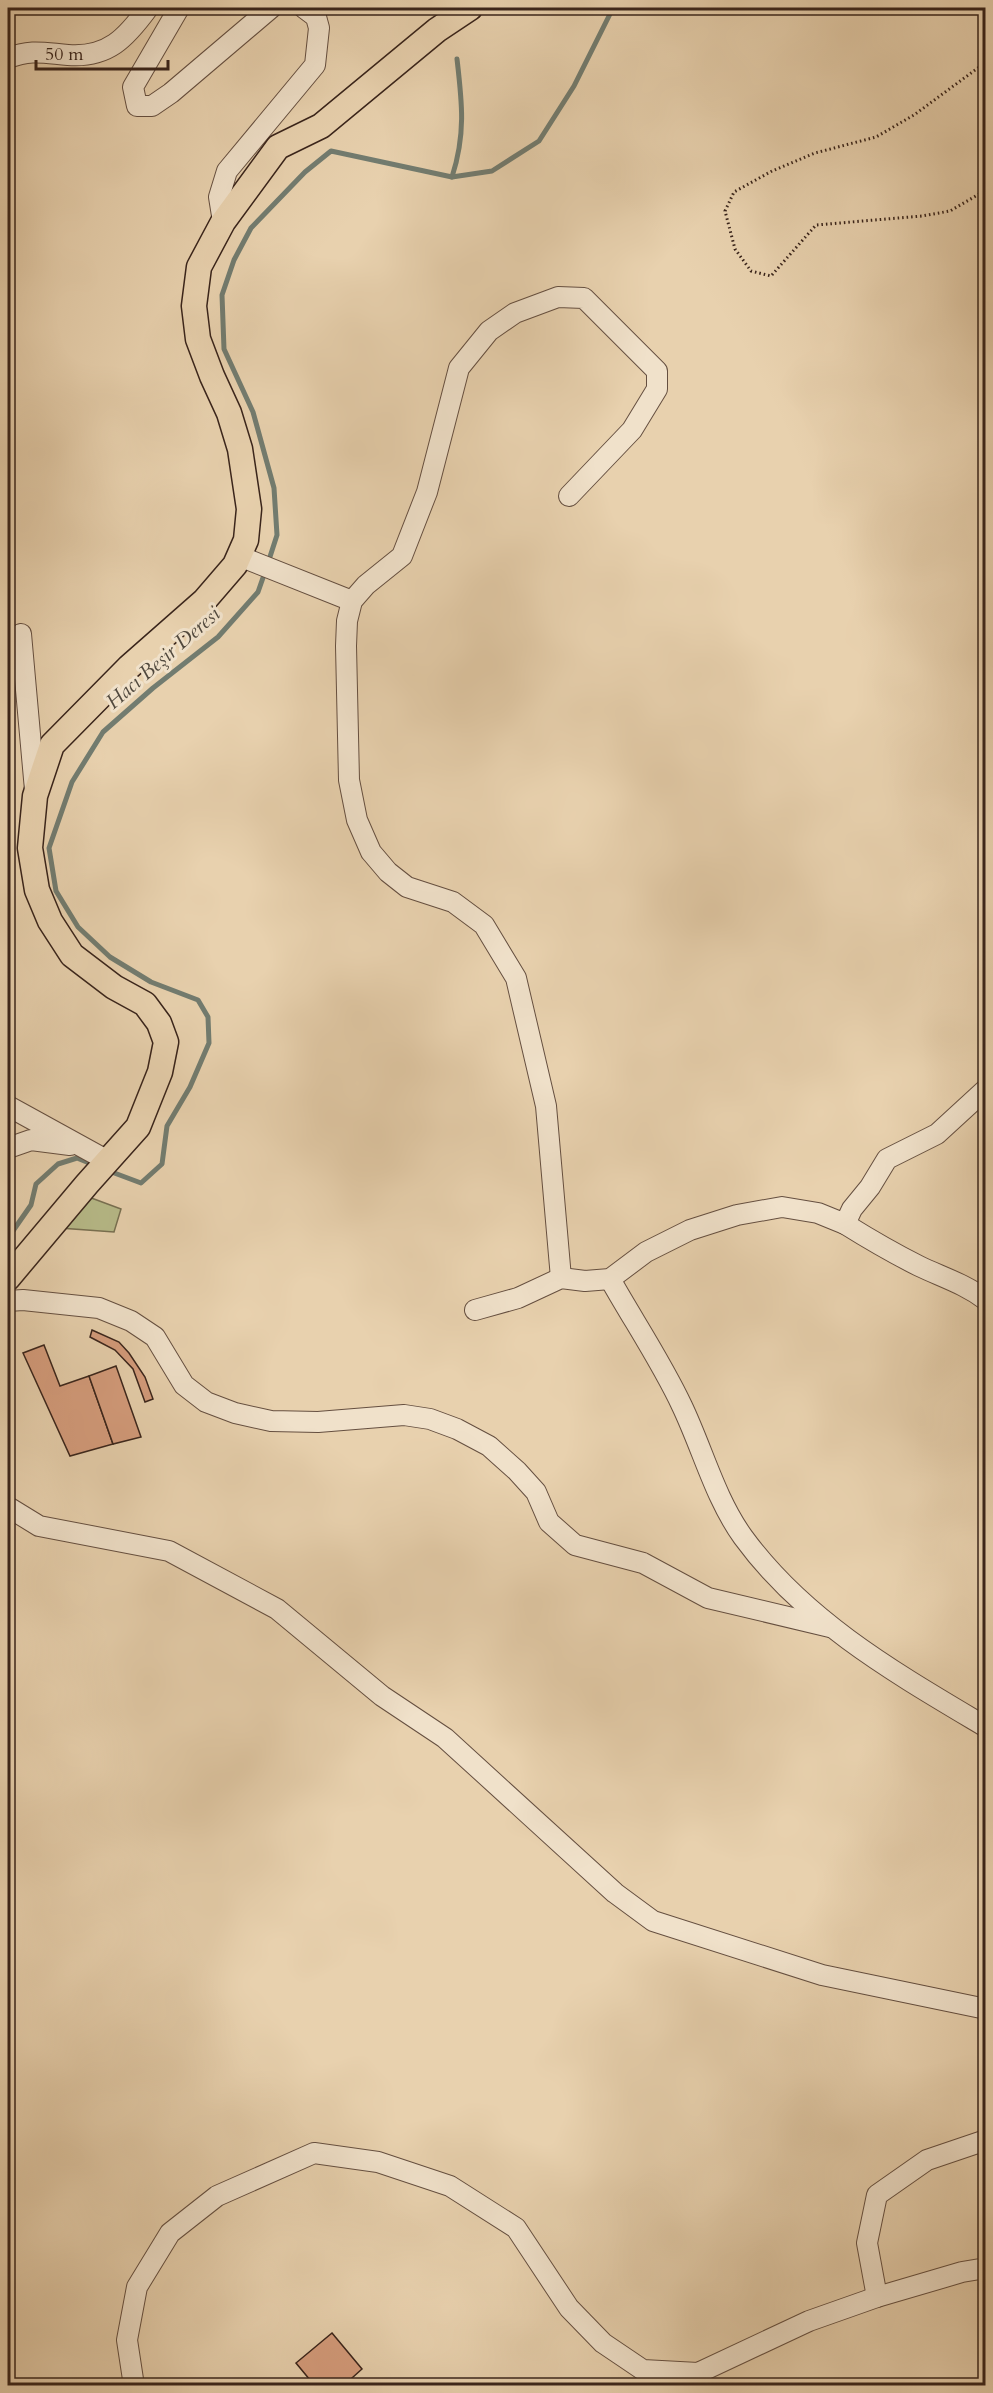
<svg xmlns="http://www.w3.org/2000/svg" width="993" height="2393" font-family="Cardo,serif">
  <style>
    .green { fill: #b7bb89; stroke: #787052; stroke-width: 1.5 }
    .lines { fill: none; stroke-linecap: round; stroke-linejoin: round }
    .stream { stroke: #727c70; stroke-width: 5 }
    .building { fill: #d69d7d; stroke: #39241b; stroke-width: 1.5 }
    .minor-casing { stroke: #654f40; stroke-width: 22 }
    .major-casing { stroke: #39241b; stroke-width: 27 }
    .path { stroke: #39241b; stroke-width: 3; stroke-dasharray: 1.5 3; stroke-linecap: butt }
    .minor { stroke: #f0e1ca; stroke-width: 20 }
    .major { stroke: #e8d1ae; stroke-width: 24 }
    .labels { text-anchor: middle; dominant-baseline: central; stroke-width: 6; stroke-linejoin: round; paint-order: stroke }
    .water-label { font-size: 21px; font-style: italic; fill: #51493e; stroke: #f0e1ca }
  </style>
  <rect width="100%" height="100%" fill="#e8d1ae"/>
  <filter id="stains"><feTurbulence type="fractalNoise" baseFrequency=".00333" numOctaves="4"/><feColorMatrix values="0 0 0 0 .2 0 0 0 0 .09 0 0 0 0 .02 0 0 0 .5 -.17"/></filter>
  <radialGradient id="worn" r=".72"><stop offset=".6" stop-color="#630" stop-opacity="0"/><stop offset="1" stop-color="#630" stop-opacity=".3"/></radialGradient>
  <!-- green -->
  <path class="green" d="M86,1196L121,1209L114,1232L60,1228Z"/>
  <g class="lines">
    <!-- stream -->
    <g class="stream">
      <path d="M452,177C466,134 462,102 457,59"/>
      <path d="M268,563L277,535L274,488L253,412L224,349L222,295L234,260L251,228L305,172L331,151L452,177L492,171L539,141L574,86L613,8"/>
      <path d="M109,1171L141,1183L162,1164L167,1126L190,1087L209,1043L208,1017L198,1000L151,982L110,957L78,927L56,891L49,848L72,782L103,732L153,688L218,637L258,592L265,572"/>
      <path d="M8,1238L31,1205L36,1184L58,1164L77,1158L94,1165"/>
    </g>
  </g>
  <!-- building -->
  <g class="building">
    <path d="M92,1330L119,1342L129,1353L145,1377L153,1399L145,1402L133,1369L115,1350L90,1337Z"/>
    <path d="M44,1345L60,1386L89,1376L113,1444L70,1456L23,1353Z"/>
    <path d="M116,1366L141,1437L113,1444L89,1376Z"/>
    <path d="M332,2333L362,2369L343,2386H315L296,2363Z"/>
  </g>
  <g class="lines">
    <!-- minor casing -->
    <g class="minor-casing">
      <g id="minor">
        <path d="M179,8L133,87L137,106H152L171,93L271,8"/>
        <path d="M8,58C31,49 44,53 68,55C108,58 126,38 148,8"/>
        <path d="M223,222L219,197L227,171L315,65L319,28L316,17L304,8"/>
        <path d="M239,556L352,601"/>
        <path d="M21,634L35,790"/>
        <path d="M8,1106L108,1161"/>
        <path d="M8,1148L31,1140L70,1145"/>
        <path d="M845,1224C869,1239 893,1253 919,1266C942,1277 965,1284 986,1300"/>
        <path d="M561,1278L546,1106L516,978L484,925L453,902L407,887L388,872L371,852L357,820L349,780L346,646L347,621L352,601L366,585L402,556L427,492L459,368L489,331L515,313L558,297L584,298L657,371V389L632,430L569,496"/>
        <path d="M610,1279C633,1320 662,1363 682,1406C703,1450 715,1498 743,1537C805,1622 897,1674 986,1727"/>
        <path d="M8,1301L23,1300L99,1308L131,1321L155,1337L184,1385L206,1402L235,1413L271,1421L318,1422L404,1415L430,1419L457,1429L489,1446L517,1471L536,1492L549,1522L575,1545L643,1563L708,1598L830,1627"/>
        <path d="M475,1310L518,1298L561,1278L585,1281L610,1279L646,1252L690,1230L737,1215L782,1207L818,1213L845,1224L852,1209L870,1187L887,1159L937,1134L986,1089"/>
        <path d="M8,1507L39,1526L169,1551L277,1609L382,1696L445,1738L615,1893L653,1921L822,1975L986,2009"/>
        <path d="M877,2297L867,2243L877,2195L927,2160L986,2140"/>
        <path d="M134,2386L127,2340L137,2287L170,2233L217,2196L314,2153L378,2162L450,2186L516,2228L569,2308L603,2343L643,2370L698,2373L809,2321L877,2297L962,2272L986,2268"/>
      </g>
    </g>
    <!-- major casing -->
    <g class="major-casing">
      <path id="major" d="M8,1278L87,1184L138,1127L160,1072L166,1042L159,1023L145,1004L114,987L72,955L50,921L37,890L30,848L35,796L52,745L129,667L204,601L235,565L246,540L249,509L240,449L229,413L212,376L198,339L194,306L199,267L223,222L278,147L321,126L437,30L470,8"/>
    </g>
    <!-- path -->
    <path class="path" d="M986,62L914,115L876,137L815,153L772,171L734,192L725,211L735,249L751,271L771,276L816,225L922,216L950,211L986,190"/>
    <!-- minor -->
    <use href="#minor" class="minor"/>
    <!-- major -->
    <use href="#major" class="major"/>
  </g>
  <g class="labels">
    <!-- water labels -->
    <g class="water-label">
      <text transform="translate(163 658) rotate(-41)">Hacı Beşir Deresi</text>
    </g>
  </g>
  <!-- margin -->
  <rect width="993" height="2393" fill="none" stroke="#e8d1ae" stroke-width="30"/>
  <rect x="9" y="9" width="975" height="2375" fill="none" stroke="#39241b" stroke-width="3"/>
  <rect x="15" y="15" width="963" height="2363" fill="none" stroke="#39241b" stroke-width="1.5"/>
  <!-- scale -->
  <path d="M36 60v9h132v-9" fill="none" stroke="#39241b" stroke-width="3"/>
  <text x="45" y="60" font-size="18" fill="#39241b" stroke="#f0e1ca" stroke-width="4.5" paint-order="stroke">50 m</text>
  <rect width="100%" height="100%" filter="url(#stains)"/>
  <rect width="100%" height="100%" fill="url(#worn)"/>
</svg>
